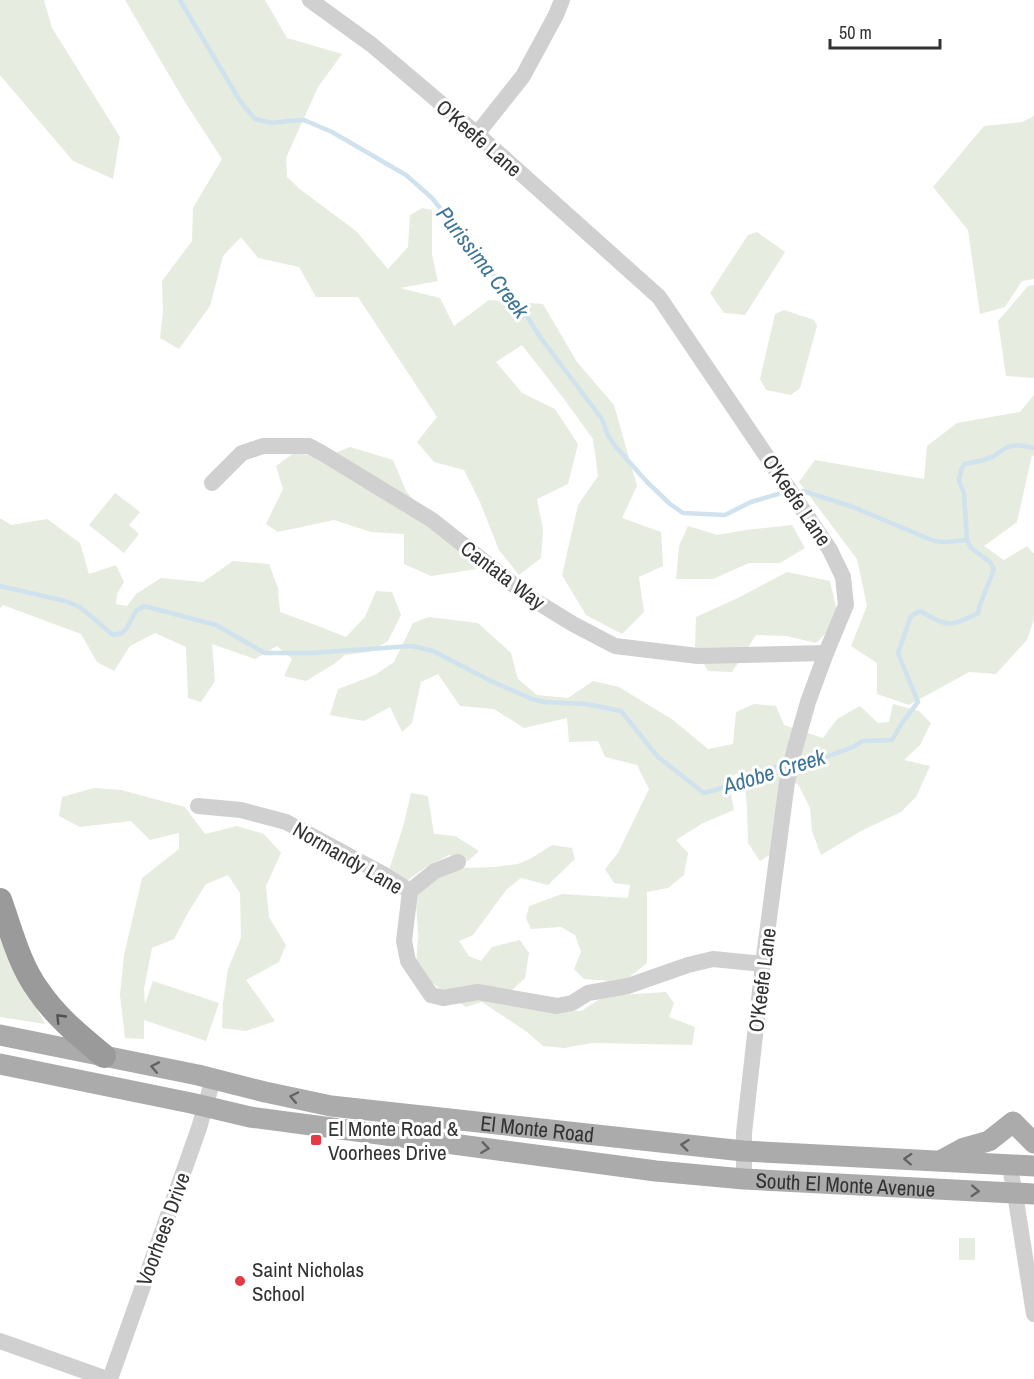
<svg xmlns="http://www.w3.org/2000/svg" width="1034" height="1379" font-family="'Archivo Narrow',sans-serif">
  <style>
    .green { fill: #e6ecdf }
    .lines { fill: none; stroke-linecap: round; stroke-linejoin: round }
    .stream { stroke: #cfe2ee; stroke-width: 4.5 }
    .minor { stroke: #d0d0d0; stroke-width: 16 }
    .major { stroke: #ababab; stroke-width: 21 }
    .highway { stroke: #9a9a9a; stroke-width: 24 }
    .oneway { stroke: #525252 }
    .oneway2 { stroke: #636363 }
    .poi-dot { fill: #e63946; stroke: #fff; stroke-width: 2 }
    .labels { text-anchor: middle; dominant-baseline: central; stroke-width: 6; stroke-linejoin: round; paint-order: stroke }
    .street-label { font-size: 21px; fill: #333; stroke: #fff }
    .poi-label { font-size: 21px; fill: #333; stroke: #fff; text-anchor: start }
    .water-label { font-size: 22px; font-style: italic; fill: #3f7597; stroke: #fff }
  </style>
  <rect width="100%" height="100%" fill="#fff"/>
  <!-- green -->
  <g class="green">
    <path d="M0,0H44L52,28L120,137L113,179L73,161L0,75Z"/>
    <path d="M125,0H265L287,38L342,54L318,87L286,158L287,177L301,190L356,231L388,269L408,247L410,215L422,208L432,210V255L438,281L400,288L440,298L454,326L489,300L543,304L577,362L614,405L637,486L622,518L661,532L663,566L639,577L644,612L622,634L586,615L562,575L578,505L598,476L593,439L564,399L522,345L496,362L522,393L555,409L578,444L568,484L537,499L543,530L541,558L519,575L499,550L480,502L464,470L434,462L417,442L437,417L358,297H316L299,267L258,258L241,237L223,256L210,306L179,349L160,338L163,311L162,281L192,241L193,208L222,159L185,102Z"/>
    <path d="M1034,116V279L1022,281L1005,307L980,314L968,230L933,187L984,126L1022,122Z"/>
    <path d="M757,232L785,252L745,315L724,313L710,293L748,235Z"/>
    <path d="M1034,285V378L1006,376L998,321L1028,286Z"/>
    <path d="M784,310L814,320L817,326L800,388L791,395L766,390L760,379L775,314Z"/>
    <path d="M1034,395V456L1032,455L1017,522L984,546L1004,560L1027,546L1034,554V619L1027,640L996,674L969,672L909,705L877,694V663L851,646L867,606L857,559L799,482L815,460L924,479L927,446L957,423L1020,412Z"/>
    <path d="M350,447L393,460L406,491L428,517L471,540L477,569L431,576L404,564V534L371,532L334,520L278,532L266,524L283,489L276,466L294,453L325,457Z"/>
    <path d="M115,493L140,512L129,525L139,534L124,553L89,525Z"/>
    <path d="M0,518L11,525L47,519L80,543L89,574L116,565L124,582L117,594L116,604L127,606L136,594L161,578L203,582L233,561L269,564L278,588L280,612L318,626L346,637L365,617L376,591L392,592L401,615L388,641L369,652L345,655L334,664L306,681L284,676L292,659L277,646L255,659L212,644L215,681L201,702L188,698L186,647L155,633L130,646L114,671L97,662L81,634L3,605L0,608Z"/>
    <path d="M792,525L805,548L780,563H749L713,579H676L679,546L688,526L717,535L746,530Z"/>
    <path d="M787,572L830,581L839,620L816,643L786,636L756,635L732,672L708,671L695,647L696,617L738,598Z"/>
    <path d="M429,617L478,623L511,653L518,679L537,695L568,698L593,681L619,687L673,720L708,749L733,744L736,712L754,704L776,706L784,725L823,738L837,719L860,706L878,723L889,722L893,704L919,711L931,723L920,745L904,760L930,766L916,797L901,812L861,831L821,855L812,831L810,808L798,784L784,783L774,852L760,861L748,843L747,806L743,771L728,778L734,810L703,823L676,840L688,853L684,875L668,888L647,892V963L623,982L584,979L574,969L581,952L575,935L561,927L531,929L526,918L529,906L562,894L628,898L630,885L614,883L605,869L618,853L649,789L637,765L605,757L598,741L569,742L567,718L524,728L494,709L460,706L438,674L421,682L412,723L402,732L390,707L364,721L330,715L338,689L375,675L394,662L413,623Z"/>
    <path d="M94,788L121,790L185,807L205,834L237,826L264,834L281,853L266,886L269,917L286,945L279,962L246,980L275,1021L246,1031L222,1028L223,1003L228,969L241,938L240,893L228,875L206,884L189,911L174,939L152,948L144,989L145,1004L153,981L219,1003L206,1041L144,1020V1039L125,1038L120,995L124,955L142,878L179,849V833L150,840L131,821L80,827L59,816L62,797Z"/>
    <path d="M411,793L428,796L434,834L455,836L479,851L468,861L449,855L426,867L401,885L387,876L403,827Z"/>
    <path d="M552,845L572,848L575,859L548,885L521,878L507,889L473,935L459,941L469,956L481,961L492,947L520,940L529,953L525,978L506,996L544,1010L581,1011L605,996L666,992L674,1003L669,1017L695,1027L692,1045L592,1043L564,1048L543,1046L527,1032L482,1002L466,1007L448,996L416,969L418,936L416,901L422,877L461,868L495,867L518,864L530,859Z"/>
    <path d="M0,924L15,966L45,1024L0,1017Z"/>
    <rect x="959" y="1238" width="16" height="22"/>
  </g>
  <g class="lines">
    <!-- stream -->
    <g class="stream">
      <path d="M180,0L240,101L255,119L272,123L288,121L304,120L332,132L406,175L432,198L528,318L540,337L602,419L608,436L616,447L647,482L670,504L683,513L725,515L751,502L778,494"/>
      <path d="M803,491L853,507L934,541L946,542L967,540"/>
      <path d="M0,586L65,601L80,607L113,635L122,633L127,628L136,611L144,606L216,625L265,653H311L412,646L433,651L491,681L532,699L544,702L586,704L621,711L658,757L704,793L740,783L775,767H786"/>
      <path d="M794,767H799L853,747L863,741L892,740L904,720L918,702L898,653L911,616L920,611C950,627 947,628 978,613C981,598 989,584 994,569L990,562L971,548L967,540L964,493L959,481L961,470L964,464L980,461L992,457L1007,447L1018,445L1034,448"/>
    </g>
    <!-- minor -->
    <g class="minor">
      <path d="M310,0L372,45L477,134L659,297L830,550L843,577L846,605L826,653L808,702L795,748L787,782L763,964L744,1133V1179"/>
      <path d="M477,134L523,76L556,15L562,0"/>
      <path d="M212,483L242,453L263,446H309L322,453L432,520L529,597L573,624L615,646L698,656L826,653"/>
      <path d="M198,806L241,810L286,822L383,874L410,891"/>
      <path d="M410,891L404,941L408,961L431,995L443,998L478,992L557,1006L572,1003L588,993L628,986L688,965L713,959L763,964"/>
      <path d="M410,891L435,871L458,862"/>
      <path d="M1009,1163L1015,1194L1034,1314"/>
      <path d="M0,1341L107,1379"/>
      <path d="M110,1379L199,1128L213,1079"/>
    </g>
    <!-- major -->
    <g class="major">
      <path id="s1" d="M0,1035L198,1075L265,1092L331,1106L743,1151L1034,1166"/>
      <path id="s2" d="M0,1064L191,1103L250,1117L656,1171L744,1179L1034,1194"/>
      <path d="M942,1160L964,1148L989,1141L1013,1122L1034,1143"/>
    </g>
    <!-- highway -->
    <path class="highway" d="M0,900C11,930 19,964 38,990C56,1017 80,1036 104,1056"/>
  </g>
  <!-- one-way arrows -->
  <defs><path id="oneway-chevron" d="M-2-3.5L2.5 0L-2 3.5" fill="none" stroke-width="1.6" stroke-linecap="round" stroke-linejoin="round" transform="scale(1.5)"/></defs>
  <use class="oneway" href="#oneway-chevron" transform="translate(60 1018) rotate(-134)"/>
  <g class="oneway2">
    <use href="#oneway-chevron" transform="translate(155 1067) rotate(-169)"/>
    <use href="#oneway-chevron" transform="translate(294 1097) rotate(-168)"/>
    <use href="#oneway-chevron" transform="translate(685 1145) rotate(-174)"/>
    <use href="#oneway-chevron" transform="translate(485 1148) rotate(8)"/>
    <use href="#oneway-chevron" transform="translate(908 1159) rotate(-177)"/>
    <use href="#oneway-chevron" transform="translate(975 1191) rotate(3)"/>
  </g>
  <!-- markers -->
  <g class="poi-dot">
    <rect x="310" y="1134" width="12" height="12" rx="3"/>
    <circle cx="240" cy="1281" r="6"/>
  </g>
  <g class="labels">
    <!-- street labels -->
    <g class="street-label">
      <text transform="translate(479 138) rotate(41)">O'Keefe Lane</text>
      <text transform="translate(797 500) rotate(56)">O'Keefe Lane</text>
      <text transform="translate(503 575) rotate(37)">Cantata Way</text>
      <text transform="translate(348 858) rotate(30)">Normandy Lane</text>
      <text transform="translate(762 980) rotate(-83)">O'Keefe Lane</text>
      <text stroke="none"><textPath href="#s1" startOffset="546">El Monte Road</textPath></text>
      <text stroke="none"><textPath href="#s2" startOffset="855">South El Monte Avenue</textPath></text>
      <text transform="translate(163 1229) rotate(-70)">Voorhees Drive</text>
    </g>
    <!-- poi labels -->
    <g class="poi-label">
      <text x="328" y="1128">El Monte Road &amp;<tspan x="328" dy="24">Voorhees Drive</tspan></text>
      <text x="252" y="1269">Saint Nicholas<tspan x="252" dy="24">School</tspan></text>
    </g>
    <!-- water labels -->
    <g class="water-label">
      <text transform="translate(483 262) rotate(52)">Purissima Creek</text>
      <text transform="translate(774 771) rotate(-17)">Adobe Creek</text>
    </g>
  </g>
  <!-- scale -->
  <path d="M830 39v9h110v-9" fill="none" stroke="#333333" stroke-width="3"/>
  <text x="839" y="39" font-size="18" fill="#333333" stroke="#ffffff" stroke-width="4.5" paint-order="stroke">50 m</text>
</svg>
